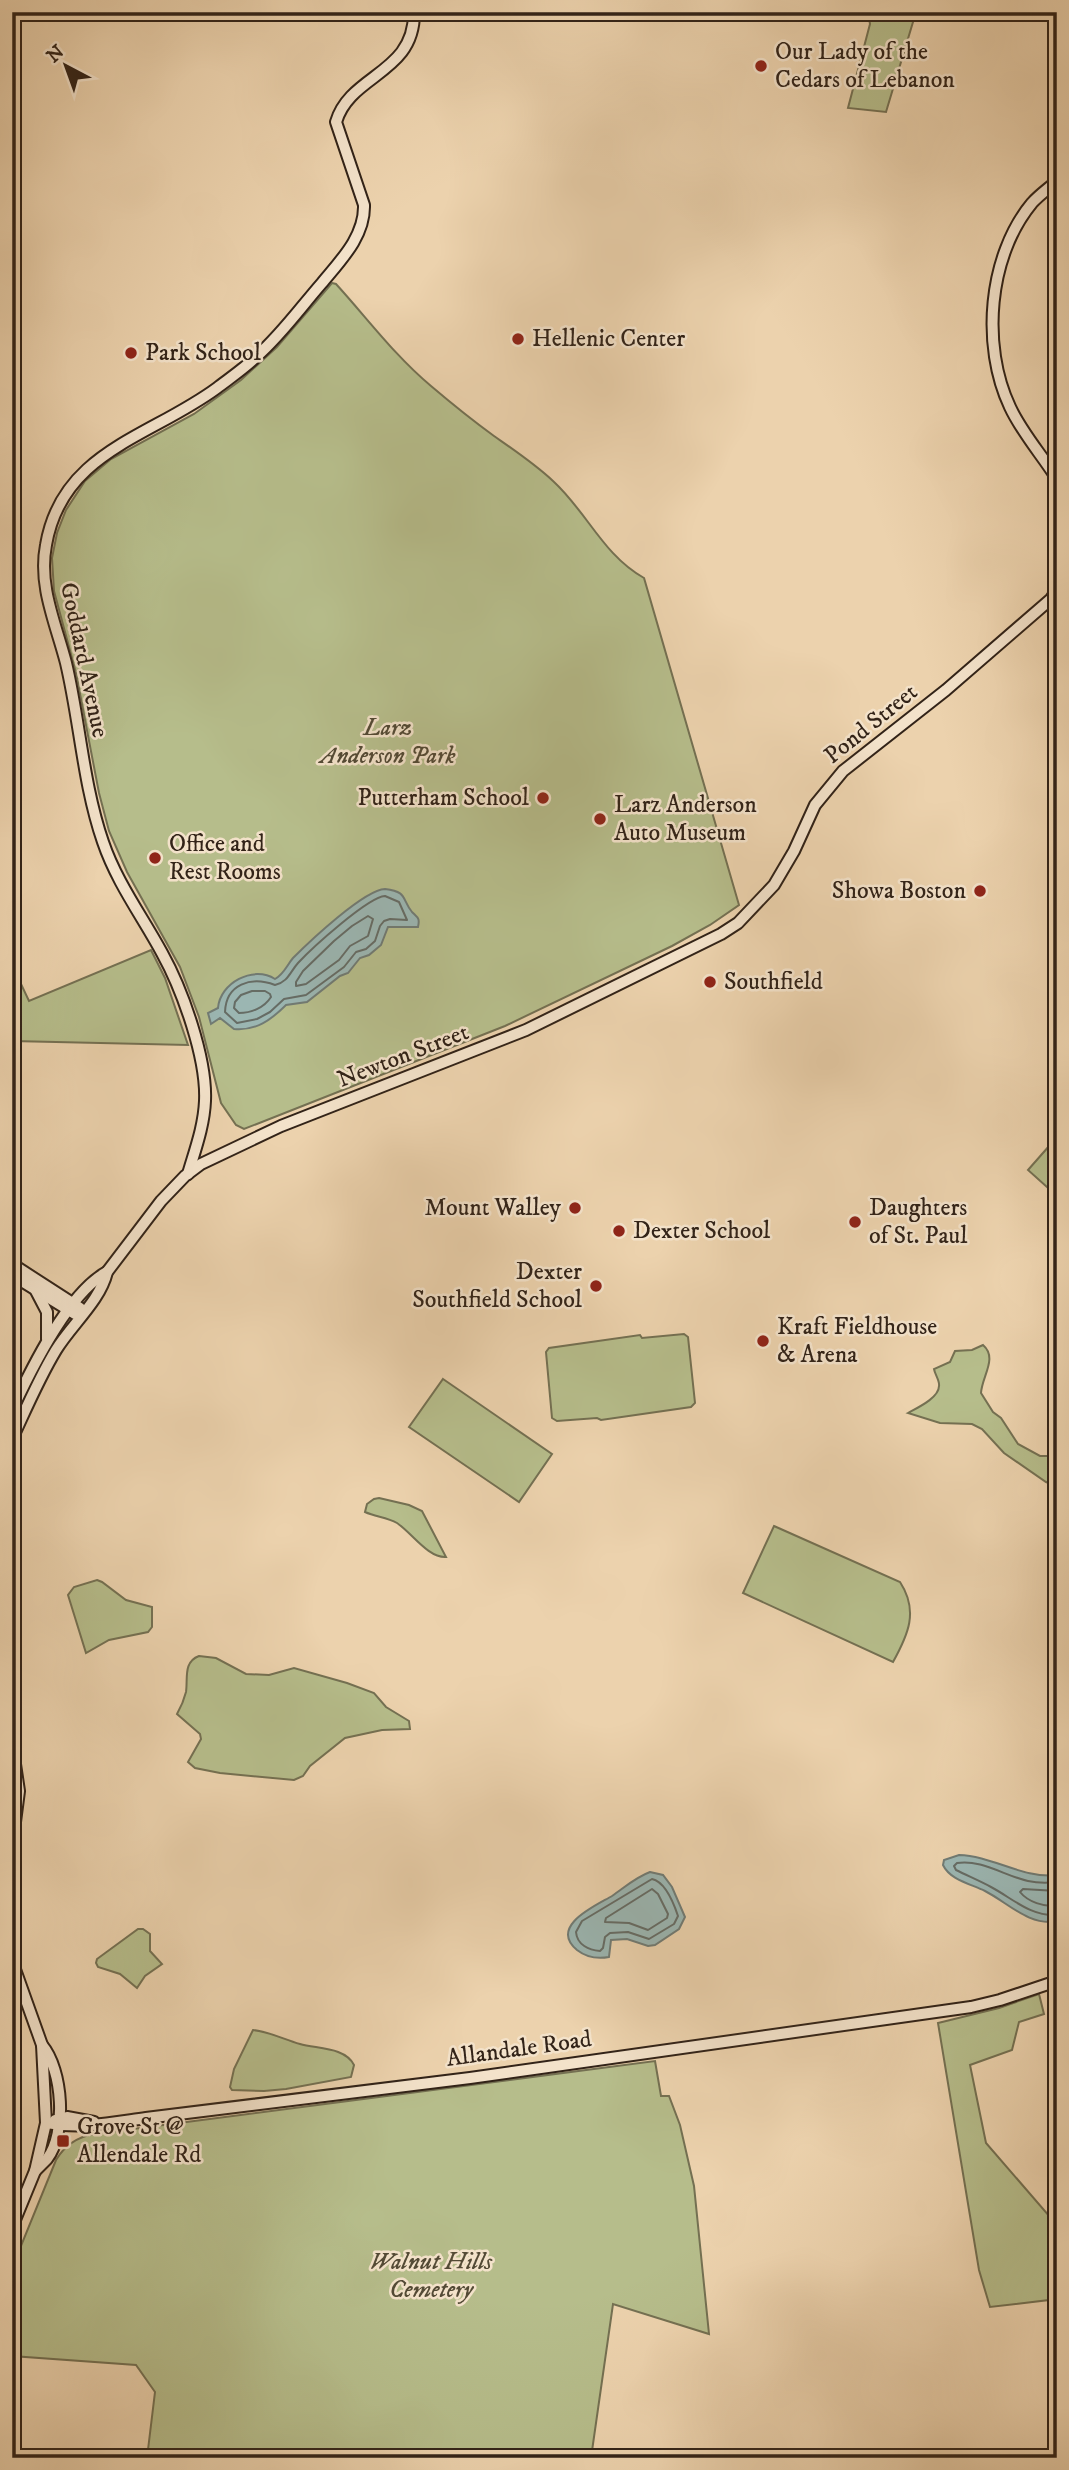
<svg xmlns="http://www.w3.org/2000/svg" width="1069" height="2470" font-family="'IM FELL DW Pica',serif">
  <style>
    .green { fill: #b6bd8b; stroke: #747052; stroke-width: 2 }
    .water { fill: #9bb6b2; stroke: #717b74; stroke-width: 2 }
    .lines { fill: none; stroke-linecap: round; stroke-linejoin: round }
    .shore { stroke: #666c65; stroke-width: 2 }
    .secondary-casing { stroke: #322318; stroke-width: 14 }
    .secondary { stroke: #f3e2ca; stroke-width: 10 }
    .poi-dot { fill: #8f2418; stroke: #f3e2ca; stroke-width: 2.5 }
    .labels { text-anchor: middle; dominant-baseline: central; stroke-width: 5; stroke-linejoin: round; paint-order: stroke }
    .poi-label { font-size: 24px; fill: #322318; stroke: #f3e2ca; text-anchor: start }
    .street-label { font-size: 24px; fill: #322318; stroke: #f3e2ca }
    .park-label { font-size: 24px; font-style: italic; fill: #534a35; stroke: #f3e2ca }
  </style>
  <rect width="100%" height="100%" fill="#ecd2ad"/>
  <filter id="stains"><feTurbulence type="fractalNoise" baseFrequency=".00286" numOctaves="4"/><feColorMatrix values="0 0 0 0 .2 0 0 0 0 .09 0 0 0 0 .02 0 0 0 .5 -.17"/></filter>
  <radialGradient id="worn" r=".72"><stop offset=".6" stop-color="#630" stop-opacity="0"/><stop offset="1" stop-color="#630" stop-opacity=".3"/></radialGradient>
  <!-- green -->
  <g class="green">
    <path d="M868,12H916L886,112L848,108L870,24Z"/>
    <path d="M332,283L336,284C367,318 395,356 431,386C451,403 472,420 494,436C514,450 535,464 553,481C587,512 603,555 644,578L739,905L710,925L672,946L505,1026L244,1129L236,1125L221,1103L199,1017L180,967L127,872L109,831L99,793L76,673L54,591L52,558L57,533L66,510L85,481L111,459L194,414L241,380L277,347Z"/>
    <path d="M151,950L165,978L188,1045L12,1041V965L29,1001Z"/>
    <path d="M1057,1137V1196L1028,1170Z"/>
    <path d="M684,1334L688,1337L695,1403L691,1407L601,1420L597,1418L557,1421L552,1418L546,1352L549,1348L640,1335L642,1338Z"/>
    <path d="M983,1345C998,1358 982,1376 981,1393L993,1412L1001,1418L1018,1444L1040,1456H1057V1486L1046,1482L1004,1453L982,1429L972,1424L940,1423L908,1413C917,1408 939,1398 939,1386C940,1381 935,1375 934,1369L950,1362L955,1351L972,1350Z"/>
    <path d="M443,1379L552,1454L519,1502L409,1427Z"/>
    <path d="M379,1498L409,1505L422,1511L446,1557C428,1558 412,1533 397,1523C387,1517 376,1517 365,1512L367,1504L374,1499Z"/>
    <path d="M774,1526L900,1582C919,1611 908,1635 893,1662L743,1593Z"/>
    <path d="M97,1580L102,1582L126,1600L152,1607V1627L148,1632L109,1640L86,1653L68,1595L74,1587Z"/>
    <path d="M199,1656L216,1658L246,1674L269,1675L294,1668L347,1683L374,1693L386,1707L409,1721L410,1729L382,1730L345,1738L310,1766L303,1776L294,1780L220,1773L195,1768L188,1762L201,1739L200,1734L177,1714C181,1707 184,1700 186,1692C188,1678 183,1662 199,1656Z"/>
    <path d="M138,1929H143L150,1934V1951L162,1964L145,1976L137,1988L120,1974L98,1967L96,1963L97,1959Z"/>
    <path d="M1039,1994L1044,2014L1019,2022L1012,2050L970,2065L986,2143L1057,2225V2299L990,2307L979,2270L938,2023L999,2008Z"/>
    <path d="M253,2030C270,2032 283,2039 300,2044C317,2049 345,2047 354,2065L351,2077L286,2089L264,2091L232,2090L230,2087L234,2069Z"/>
    <path d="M655,2061L661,2096H669L680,2125L694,2186L709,2334L613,2304L591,2458H147L155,2392L136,2365L12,2356V2269L16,2258L56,2160C65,2145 77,2137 94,2134Z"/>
  </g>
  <!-- water -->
  <g class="water">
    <path d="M385,889C408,892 401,898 412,912C418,918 420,918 418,927H388L381,945L369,955L360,958L348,973L340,976L307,1002L286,1005C271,1020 256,1031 234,1029L220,1018L211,1024L208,1013L218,1008C220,983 253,965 275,979C284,974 287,965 293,958C310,941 364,890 385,889Z"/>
    <path d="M959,1855C993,1856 1023,1879 1057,1875V1921C1030,1927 1007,1902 985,1891C971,1884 950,1880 943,1865L944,1860Z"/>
    <path d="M650,1872L663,1875L672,1887L685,1917L679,1929L655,1945L648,1946L627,1939L611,1940L609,1957C598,1959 586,1957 577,1950C548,1926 597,1905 612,1896C625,1887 636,1877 650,1872Z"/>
  </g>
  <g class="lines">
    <!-- shore -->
    <g class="shore">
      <path d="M385,896L399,902L407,920L390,919L384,921L380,926L375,941L366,949L356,952L344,967L306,995L284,999L270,1012L257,1019L237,1023L225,1012C226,984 251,976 275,985C288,982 290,972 298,963C312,948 368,897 385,896Z"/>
      <path d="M368,916L373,919L368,936L350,946L339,960L306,984L296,986V982L303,971L334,941L352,926Z"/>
      <path d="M252,991H265L270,994L271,997C264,1008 251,1013 239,1013L234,1008L235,1002L241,995Z"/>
      <path d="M652,1879C666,1882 674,1904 678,1916L674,1924L649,1939L628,1932L610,1933L605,1937L603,1948L600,1951C589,1950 577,1945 576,1932L582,1921Z"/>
      <path d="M1057,1882C1048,1883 1037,1883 1028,1881C1005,1876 981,1859 957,1863L954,1866L956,1870C968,1876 980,1881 991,1887C1012,1898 1031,1917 1057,1915"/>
      <path d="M652,1889L658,1894L668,1914L667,1918L648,1930L629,1923L605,1922L606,1918Z"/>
      <path d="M1057,1891L1023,1889L1020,1892C1028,1902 1044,1907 1057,1906"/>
    </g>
    <!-- secondary casing -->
    <g class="secondary-casing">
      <g id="secondary">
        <path d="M1057,181C1049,188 1039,195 1032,203C988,256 981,346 1010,407C1022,433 1042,455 1057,479"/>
        <path d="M188,1174C195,1150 204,1126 205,1101C207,1059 183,991 162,953C142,916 117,883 103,842C83,784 80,722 66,663C56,624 38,586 46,545C62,451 151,437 217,388C230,378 245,368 257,356C281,335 301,307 322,283C341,260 365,236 364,205L336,122C350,74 415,74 414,12"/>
        <path d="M12,1264L80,1308"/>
        <path d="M12,1275L75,1314"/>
        <path d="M36,1291L47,1312V1339"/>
        <path d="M12,1410C31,1369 68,1293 107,1272"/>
        <path d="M12,1439C26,1409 39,1378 56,1350C72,1324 100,1301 107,1272L161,1201L185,1176L201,1164L281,1126L526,1030L721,934L738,923L774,885L794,851L815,805L843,771L946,690L1051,599L1057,590"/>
        <path d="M12,1744L19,1791L12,1845"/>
        <path d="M12,1942L13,1962"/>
        <path d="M12,1961L42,2045C63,2070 67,2133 47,2159C43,2163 39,2167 35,2171"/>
        <path d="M55,2120L67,2117L94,2122"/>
        <path d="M46,2123C83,2129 110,2123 146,2118L470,2078L971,2007L1000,2000L1057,1981"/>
        <path d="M12,2227L35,2171L46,2123L42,2045"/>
      </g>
    </g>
    <!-- secondary -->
    <use href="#secondary" class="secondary"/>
  </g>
  <!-- markers -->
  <g class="poi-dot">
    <circle cx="761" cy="66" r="7"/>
    <circle cx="518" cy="339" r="7"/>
    <circle cx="131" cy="353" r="7"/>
    <circle cx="543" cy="798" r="7"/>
    <circle cx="600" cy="819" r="7"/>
    <circle cx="155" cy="858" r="7"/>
    <circle cx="980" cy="891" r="7"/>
    <circle cx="710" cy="982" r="7"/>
    <circle cx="575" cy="1208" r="7"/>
    <circle cx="855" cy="1222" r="7"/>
    <circle cx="619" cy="1231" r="7"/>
    <circle cx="596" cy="1286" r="7"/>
    <circle cx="763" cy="1341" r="7"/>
    <rect x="56" y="2134" width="14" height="14" rx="3.5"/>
  </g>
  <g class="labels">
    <!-- poi labels -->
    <g class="poi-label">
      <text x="775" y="52">Our Lady of the<tspan x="775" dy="28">Cedars of Lebanon</tspan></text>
      <text x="532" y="339">Hellenic Center</text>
      <text x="145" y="353">Park School</text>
      <text x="529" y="798" text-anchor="end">Putterham School</text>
      <text x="614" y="805">Larz Anderson<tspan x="614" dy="28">Auto Museum</tspan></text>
      <text x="169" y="844">Office and<tspan x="169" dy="28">Rest Rooms</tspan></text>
      <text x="966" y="891" text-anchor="end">Showa Boston</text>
      <text x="724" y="982">Southfield</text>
      <text x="561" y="1208" text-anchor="end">Mount Walley</text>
      <text x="869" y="1208">Daughters<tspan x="869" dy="28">of St. Paul</tspan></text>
      <text x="633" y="1231">Dexter School</text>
      <text x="582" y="1272" text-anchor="end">Dexter<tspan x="582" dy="28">Southfield School</tspan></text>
      <text x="777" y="1327">Kraft Fieldhouse<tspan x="777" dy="28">&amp; Arena</tspan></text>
      <text x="77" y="2127">Grove St @<tspan x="77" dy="28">Allendale Rd</tspan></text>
    </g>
    <!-- street labels -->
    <g class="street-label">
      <text transform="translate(84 660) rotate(78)">Goddard Avenue</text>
      <text transform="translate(871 724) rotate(-39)">Pond Street</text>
      <text transform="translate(403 1056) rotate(-21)">Newton Street</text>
      <text transform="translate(519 2049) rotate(-8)">Allandale Road</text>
    </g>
    <!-- park labels -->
    <g class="park-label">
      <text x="388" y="728">Larz<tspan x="388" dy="28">Anderson Park</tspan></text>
      <text x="431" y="2262">Walnut Hills<tspan x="431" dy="28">Cemetery</tspan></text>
    </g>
  </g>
  <!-- margin -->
  <rect width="1069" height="2470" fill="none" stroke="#ecd2ad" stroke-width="42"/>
  <rect x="14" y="14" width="1041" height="2442" fill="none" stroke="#322318" stroke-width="3.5"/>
  <rect x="21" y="21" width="1027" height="2428" fill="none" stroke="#322318" stroke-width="2"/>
  <!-- north arrow -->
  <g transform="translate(66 66) rotate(319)" stroke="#f3e2ca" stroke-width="5" paint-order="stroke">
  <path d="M0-5L12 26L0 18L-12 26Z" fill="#322318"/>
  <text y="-10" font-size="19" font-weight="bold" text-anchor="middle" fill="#322318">N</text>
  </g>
  <rect width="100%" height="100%" filter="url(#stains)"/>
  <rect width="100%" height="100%" fill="url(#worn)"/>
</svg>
